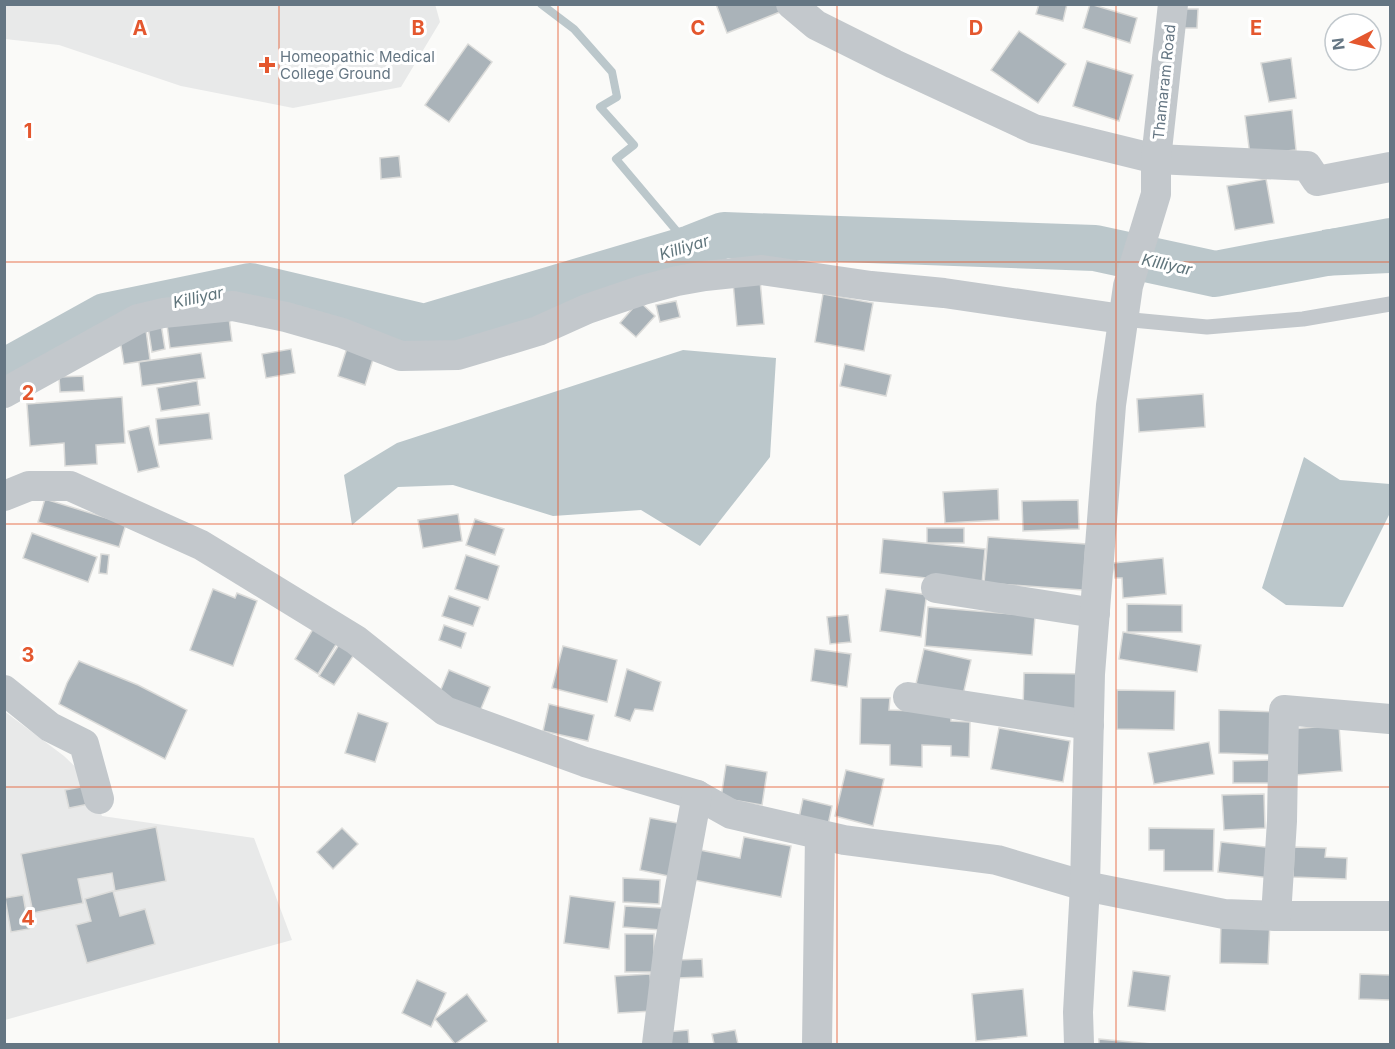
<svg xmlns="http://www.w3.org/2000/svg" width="1395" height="1049" font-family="Inter,sans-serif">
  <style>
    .built { fill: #e8e9e9 }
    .water { fill: #bbc7cb }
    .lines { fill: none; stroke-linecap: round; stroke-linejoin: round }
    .stream { stroke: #bbc7cb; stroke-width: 8 }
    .river { stroke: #bbc7cb; stroke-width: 46 }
    .building { fill: #aab3b9; stroke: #dcdcda; stroke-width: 1.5 }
    .lane { stroke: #c3c8cc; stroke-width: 15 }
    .street { stroke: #c3c8cc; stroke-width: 30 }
    .grid { fill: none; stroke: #e4572e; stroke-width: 1.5; stroke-opacity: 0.55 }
    .poi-dot { fill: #e4572e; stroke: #fff; stroke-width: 2 }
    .labels { text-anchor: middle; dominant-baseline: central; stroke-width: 6; stroke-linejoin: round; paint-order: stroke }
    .poi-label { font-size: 15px; fill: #657683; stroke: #fff; text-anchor: start }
    .street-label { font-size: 15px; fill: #657683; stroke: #fff }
    .water-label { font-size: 16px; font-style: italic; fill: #60757c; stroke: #fff }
    .grid-label { font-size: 20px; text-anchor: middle; font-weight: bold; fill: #e4572e; stroke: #fff; stroke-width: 6; stroke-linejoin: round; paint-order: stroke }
  </style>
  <rect width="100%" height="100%" fill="#fafaf8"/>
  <!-- built -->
  <g class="built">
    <path d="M5,4H435L440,22L401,87L293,108L181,86L59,45L5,39Z"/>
    <path d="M4,711L64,756L87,778L102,816L254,838L292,940L5,1020Z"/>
  </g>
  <!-- water -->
  <g class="water">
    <path d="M1390,221V273L1322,276V230Z"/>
    <path d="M683,350L776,358L770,457L700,546L641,510L553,516L453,485L398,487L352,525L344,475L397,443Z"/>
    <path d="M1304,457L1340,480L1390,484V513L1343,607L1286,605L1262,588Z"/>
  </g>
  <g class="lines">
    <!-- stream -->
    <path class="stream" d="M541,4L574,29L612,72L617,97L600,107L634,145L616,159L691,248"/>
    <!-- river -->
    <path class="river" d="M4,372L105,316L250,286L424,327L691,248L724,235L1095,248L1215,274L1390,241"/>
  </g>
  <!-- building -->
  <g class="building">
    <path d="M716,4H777L780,12L727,33Z"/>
    <path d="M1039,4H1067L1063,21L1036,14Z"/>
    <path d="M1090,4L1137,18L1130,43L1083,28Z"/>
    <path d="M1179,9H1198L1197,28H1179Z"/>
    <path d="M1019,31L1066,64L1038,103L991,70Z"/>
    <path d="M468,44L492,62L449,122L425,105Z"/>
    <path d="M1291,58L1296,98L1269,102L1261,63Z"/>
    <path d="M1087,61L1133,75L1119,121L1073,106Z"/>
    <path d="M1292,110L1296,150L1250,155L1245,116Z"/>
    <path d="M399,156L401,177L381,179L380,158Z"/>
    <path d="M1266,179L1274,223L1235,230L1227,186Z"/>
    <path d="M760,280L764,324L737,326L733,282Z"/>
    <path d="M823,294L873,303L864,351L815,342Z"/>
    <path d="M639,301L655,316L636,337L620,323Z"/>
    <path d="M676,301L680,317L660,322L656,305Z"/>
    <path d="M228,310L232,341L170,348L166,317Z"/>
    <path d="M161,324L165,349L152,352L148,327Z"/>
    <path d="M146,330L150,360L124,364L119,334Z"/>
    <path d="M347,348L374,356L365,385L338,376Z"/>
    <path d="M291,349L295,373L266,378L262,354Z"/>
    <path d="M201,353L205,378L142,386L139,362Z"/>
    <path d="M845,364L891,375L886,396L840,386Z"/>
    <path d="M83,376L84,391L60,392L59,377Z"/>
    <path d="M197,381L200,405L161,411L157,388Z"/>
    <path d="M1203,394L1205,427L1139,432L1137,399Z"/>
    <path d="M122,397L125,443L96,445L97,464L65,466L64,443L30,446L27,404Z"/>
    <path d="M209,413L212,439L159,445L156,419Z"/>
    <path d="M149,426L159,467L138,472L128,431Z"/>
    <path d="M998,489L999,520L945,523L943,492Z"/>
    <path d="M45,499L126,524L119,547L38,522Z"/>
    <path d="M1078,500L1079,529L1023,531L1022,501Z"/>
    <path d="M458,514L462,541L423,548L418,520Z"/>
    <path d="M475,519L504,529L495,555L466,545Z"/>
    <rect x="927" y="528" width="37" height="15"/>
    <path d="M32,533L97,557L88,582L23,558Z"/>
    <path d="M988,537L1086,544L1083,590L984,583Z"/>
    <path d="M883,539L985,549L982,584L880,573Z"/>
    <path d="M101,554L109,555L107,574L99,573Z"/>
    <path d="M466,555L499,566L488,600L455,589Z"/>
    <path d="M1163,558L1166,594L1123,598L1122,578H1115L1113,563Z"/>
    <path d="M213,589L235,598L237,593L257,601L233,666L190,650Z"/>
    <path d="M886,589L958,599L957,604L926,599L921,637L880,631Z"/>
    <path d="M449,596L480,607L473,626L442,616Z"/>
    <path d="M1127,604L1182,605V632H1127Z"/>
    <path d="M928,607L1035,616L1032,655L925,646Z"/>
    <path d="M848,615L851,642L830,644L827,617Z"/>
    <path d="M444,625L466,633L461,648L439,640Z"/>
    <path d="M313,629L337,643L318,674L295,659Z"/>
    <path d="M1123,632L1201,645L1197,672L1119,659Z"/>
    <path d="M340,643L355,653L334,685L319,676Z"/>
    <path d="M563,646L617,660L607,702L552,688Z"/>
    <path d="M815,649L851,654L847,687L811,681Z"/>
    <path d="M924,649L971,660L963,695L916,684Z"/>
    <path d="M79,661L138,685L187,710L165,759L59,704L67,683Z"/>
    <path d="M627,669L661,682L653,711L635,709L630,721L615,716Z"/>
    <path d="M449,670L490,687L480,711L439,694Z"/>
    <path d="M1024,673L1089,674V710H1023Z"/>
    <path d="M1117,690L1175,691L1174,730L1117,729Z"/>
    <path d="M861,698H890L889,710L951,712V721L970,722L969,757L951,756V746L922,745V767L890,765V745L860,744Z"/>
    <path d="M549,704L594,715L588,741L543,731Z"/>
    <path d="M1219,710L1279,712L1278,755L1219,753Z"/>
    <path d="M358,713L388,723L375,762L345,753Z"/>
    <path d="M1339,725L1342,771L1295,775L1291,729Z"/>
    <path d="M999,728L1070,741L1063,782L991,769Z"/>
    <path d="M1209,742L1214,774L1154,784L1148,753Z"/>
    <path d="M1273,760L1274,783H1233V761Z"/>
    <path d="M726,765L767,772L762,805L721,798Z"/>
    <path d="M846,770L884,779L873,826L835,816Z"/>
    <path d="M86,786L89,804L69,808L65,790Z"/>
    <path d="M1264,794L1265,828L1224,830L1222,795Z"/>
    <path d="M803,799L832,806L828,825L799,818Z"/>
    <path d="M650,818L683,824L673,877L640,870Z"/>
    <path d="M156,827L166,881L115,891L112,873L78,879L83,903L33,913L21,854Z"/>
    <path d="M342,828L358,844L333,869L317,852Z"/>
    <path d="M1149,828L1214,829L1213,871H1164V850H1149Z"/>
    <path d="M744,837L791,846L781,897L689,879L695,849L740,858Z"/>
    <path d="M1221,842L1274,848L1271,878L1218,872Z"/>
    <path d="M1294,847L1326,848L1325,857L1347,858L1346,879L1293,877Z"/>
    <path d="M623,878L660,880L659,904L623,902Z"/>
    <path d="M113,891L120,916L145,909L155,944L87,963L76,925L91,921L85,899Z"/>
    <path d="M23,895L29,929L11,932L5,898Z"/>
    <path d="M570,896L615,902L609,949L564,943Z"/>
    <path d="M625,906L663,908L661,930L623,927Z"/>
    <path d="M1221,920L1270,921L1268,964L1220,963Z"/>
    <rect x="625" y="934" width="29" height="38"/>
    <path d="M702,959L703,977L677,978V960Z"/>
    <path d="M1133,971L1170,976L1165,1011L1128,1006Z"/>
    <path d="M650,974L653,1011L618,1013L615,976Z"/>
    <path d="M1360,974L1390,975V1000L1359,999Z"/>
    <path d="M417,980L446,993L431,1027L402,1013Z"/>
    <path d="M1023,989L1027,1036L976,1041L972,994Z"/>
    <path d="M467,994L487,1021L455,1044L435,1019Z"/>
    <path d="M688,1030L689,1044H667L666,1032Z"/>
    <path d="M735,1030L738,1044H714L712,1034Z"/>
    <path d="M1099,1039L1152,1044H1099Z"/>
  </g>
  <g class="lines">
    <!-- lane -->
    <path class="lane" d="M1122,319L1207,327L1303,319L1390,304"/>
    <!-- street -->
    <g class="street">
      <path d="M791,4L816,25L894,64L1034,129L1156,159L1307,166L1317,181L1390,167"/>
      <path d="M4,393L138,319L163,313L233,306L286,317L342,333L401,356L458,355L538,331L587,309L643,290L677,281L705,276L762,270L871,286L944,293L1122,319"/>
      <path d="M4,496L29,486H70L201,545L356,640L445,711L585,762L697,795L731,814L844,840L997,860L1085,886L1224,914L1276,916H1390"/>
      <path d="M936,588L1095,613"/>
      <path d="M4,690L50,727L84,744L99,799"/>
      <path d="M908,697L1089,725"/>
      <path d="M1276,916L1282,821L1284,710L1390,719"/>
      <path d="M657,1044L668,953L697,795"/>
      <path d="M817,1044L820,835"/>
      <path d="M1079,1044L1078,1012L1085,886L1090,674L1111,405L1128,286L1156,194V159L1173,4"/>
    </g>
  </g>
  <!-- grid -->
  <path class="grid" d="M279,4V1044M558,4V1044M837,4V1044M1116,4V1044M4,262H1390M4,524H1390M4,787H1390"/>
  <!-- markers -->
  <path class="poi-dot" d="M264 56h6v6h6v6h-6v6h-6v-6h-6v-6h6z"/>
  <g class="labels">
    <!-- poi labels -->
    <g class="poi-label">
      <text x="280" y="56">Homeopathic Medical<tspan x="280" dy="17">College Ground</tspan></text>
    </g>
    <!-- street labels -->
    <g class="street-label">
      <text transform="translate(1164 82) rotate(-84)">Thamaram Road</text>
    </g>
    <!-- water labels -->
    <g class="water-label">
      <text transform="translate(684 247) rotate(-17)">Killiyar</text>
      <text transform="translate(1167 264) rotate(12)">Killiyar</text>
      <text transform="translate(198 297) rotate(-12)">Killiyar</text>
    </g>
  </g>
  <g class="grid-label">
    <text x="140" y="35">A</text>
    <text x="418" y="35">B</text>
    <text x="698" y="35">C</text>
    <text x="976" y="35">D</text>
    <text x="1256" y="35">E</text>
    <text x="28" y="138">1</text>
    <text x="28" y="400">2</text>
    <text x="28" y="662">3</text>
    <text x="28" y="925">4</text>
  </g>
  <!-- border -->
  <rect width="1395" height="1049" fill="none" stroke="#657683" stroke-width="12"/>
  <!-- north arrow -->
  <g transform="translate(1353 42) rotate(263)"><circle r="28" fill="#ffffff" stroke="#c1c8cd" stroke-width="1.5"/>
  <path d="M0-4.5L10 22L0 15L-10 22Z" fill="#e4572e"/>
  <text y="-9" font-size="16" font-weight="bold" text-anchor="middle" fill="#657683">N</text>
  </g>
</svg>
